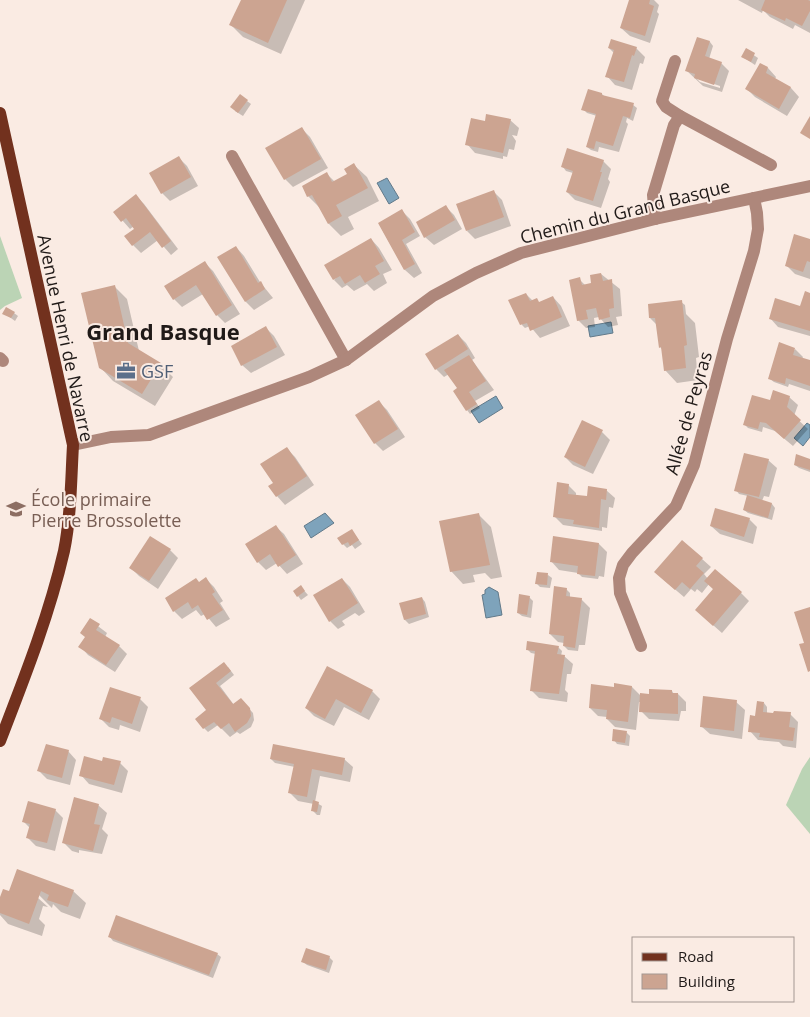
<svg xmlns="http://www.w3.org/2000/svg" width="810" height="1017" font-family="'Open Sans',sans-serif">
  <style>
    .green { fill: #bbd4b5 }
    .water { fill: #7ea3bb; stroke: #627a8a }
    .shadow { fill: #0003; fill-rule: evenodd }
    .building { fill: #cca491 }
    .lines { fill: none; stroke-linecap: round; stroke-linejoin: round }
    .minor { stroke: #ae877b; stroke-width: 12 }
    .primary { stroke: #72311e; stroke-width: 12 }
    .labels { text-anchor: middle; dominant-baseline: central; stroke-width: 4; stroke-linejoin: round; paint-order: stroke }
    .street-label { font-size: 18px; fill: #201a18; stroke: #faebe3 }
    .service-label { font-size: 18px; fill: #4e5e75; stroke: #faebe3; text-anchor: start }
    .education-label { font-size: 18px; fill: #785e54; stroke: #faebe3; text-anchor: start }
    .district-label { font-size: 22px; font-weight: bold; fill: #201a18; stroke: #faebe3 }
  </style>
  <rect width="100%" height="100%" fill="#faebe3"/>
  <!-- green -->
  <g class="green">
    <path d="M0,236L22,298L5,306L0,310Z"/>
    <path d="M810,757V834L786,805L802,769Z"/>
  </g>
  <!-- water -->
  <g class="water">
    <path d="M387,178L399,198L389,204L377,183Z"/>
    <path d="M611,322L613,333L590,337L588,326Z"/>
    <path d="M496,396L503,408L479,423L471,411Z"/>
    <path d="M807,423L810,425V437L803,446L794,438Z"/>
    <path d="M325,513L334,523L311,538L304,526Z"/>
    <path d="M489,587L498,592L502,615L486,618L482,595L485,594V590Z"/>
  </g>
  <!-- shadow -->
  <g class="shadow">
    <path d="M242,0H305L281,54L243,37L231,25Z"/>
    <path d="M630,0H654L659,5L657,12L659,14L650,43L630,36L621,28Z"/>
    <path d="M738,0H810V33L795,25L793,29L770,17L763,10L762,13Z"/>
    <path d="M698,38L710,42L713,46L709,59L721,63L729,71L722,92L703,86L687,71ZM696,78L720,86V88L700,82Z"/>
    <path d="M609,48H636L645,57L643,64L640,63L632,90L615,85L607,76L614,53Z"/>
    <path d="M746,50L758,58L755,65L743,57Z"/>
    <path d="M760,65L768,68L776,77L775,79L791,88L799,97L787,116L755,97L747,89Z"/>
    <path d="M602,94L605,97L633,105L637,108L633,121L627,118L626,122L628,124L619,152L599,147L598,152L591,150L587,147L597,116L587,113L583,109Z"/>
    <path d="M247,101L251,104L243,116L235,111Z"/>
    <path d="M510,120L519,128L517,136L512,135L516,141L514,150L509,149L507,157L503,156V159L475,153L467,144L486,122Z"/>
    <path d="M302,129L310,137L328,168L293,187L285,179Z"/>
    <path d="M179,158L187,166L198,186L170,201L162,193Z"/>
    <path d="M603,161L611,169L608,179L610,182L601,208L575,200L567,192L573,173L566,171L563,167Z"/>
    <path d="M354,165L367,177L379,201L348,217L354,229L341,236L329,224L321,209L308,196L304,187L327,174L335,182L348,174Z"/>
    <path d="M493,191L502,200L511,226L475,239L467,231Z"/>
    <path d="M136,196L144,204L178,249L171,255L158,240L141,253L133,245L136,229L134,226L130,229L115,212Z"/>
    <path d="M446,207L454,215L462,229L434,245L425,237Z"/>
    <path d="M402,211L410,219L420,236L406,244L422,273L414,278L405,270L379,224Z"/>
    <path d="M371,239L379,248L392,270L383,274L387,283L374,291L367,284L354,291L347,285L342,288L334,280Z"/>
    <path d="M810,240V279L795,274L787,266Z"/>
    <path d="M236,247L244,256L260,282L273,298L254,310L246,302Z"/>
    <path d="M204,262L213,271L240,314L225,323L217,315L203,294L182,307L174,299Z"/>
    <path d="M601,274L620,289L622,316L616,317L618,325L608,327L599,317L594,318L595,327L586,328L578,320L579,279L586,286L593,284Z"/>
    <path d="M114,286L127,299L139,351L160,364L173,377L155,406L113,381L101,368Z"/>
    <path d="M526,294L533,301L540,303L553,297L561,306L570,326L540,338L530,326L525,328L522,325Z"/>
    <path d="M810,294V336L778,327L770,318L801,308Z"/>
    <path d="M681,302L685,305L686,314L695,323L699,357L696,358L698,380L677,383L665,370L663,350L660,347L657,325L650,318Z"/>
    <path d="M4,313H14L18,316L15,321Z"/>
    <path d="M266,328L274,336L285,355L251,373L242,365Z"/>
    <path d="M458,335L466,343L475,358L472,360L494,390L475,401L480,408L470,414L467,410L458,389L449,374L444,377L436,369Z"/>
    <path d="M795,349L803,357L802,359L810,362V391L789,384L788,387L774,382L770,379Z"/>
    <path d="M789,397L798,405L794,416L808,429L793,446L775,431L763,427L762,432L748,428L744,424L770,402Z"/>
    <path d="M379,402L387,410L405,437L383,451L375,443Z"/>
    <path d="M602,432L610,440L593,474L573,465L565,457Z"/>
    <path d="M287,449L295,457L314,485L285,505L277,496L275,484Z"/>
    <path d="M768,460L777,468L769,497L764,496L762,501L772,504L775,508L772,520L748,513L744,510L748,496L739,494L736,490Z"/>
    <path d="M810,460V472L799,468L795,465Z"/>
    <path d="M568,485L576,493V496L588,497L606,490L615,498L613,508L609,507L607,528L602,527V531L563,525L555,517Z"/>
    <path d="M478,514L491,527L502,577L491,579L485,573L473,575L475,582L463,584L451,571Z"/>
    <path d="M749,519L757,527L753,544L720,534L711,526Z"/>
    <path d="M275,526L284,534L303,564L287,574L277,563L266,570L258,562Z"/>
    <path d="M352,531L362,544L355,549L352,545L347,548L343,544Z"/>
    <path d="M683,542L711,567L704,574L708,579L741,593L749,601L722,633L705,618L714,590L709,584L702,593L697,589L695,592L691,589L684,597L664,580Z"/>
    <path d="M599,544L607,552L604,577L599,576L598,579L582,577L578,573L559,570L551,561Z"/>
    <path d="M170,550L178,558L158,589L139,576L131,568Z"/>
    <path d="M548,575L552,578L550,588L540,587L536,583Z"/>
    <path d="M206,579L214,587L223,601L220,603L230,619L216,627L205,614L201,616L196,610L182,619L174,611L200,583Z"/>
    <path d="M342,579L350,587L365,612L359,616L355,613L342,621L345,625L338,629L330,621L315,596Z"/>
    <path d="M301,587L308,595L301,600L298,596Z"/>
    <path d="M566,589L570,593V598L581,599L590,608L585,645H579L578,651L568,650L564,646V643L558,642L550,634Z"/>
    <path d="M529,597L533,601L531,618L522,616L518,613Z"/>
    <path d="M422,598L425,602L429,617L409,624L405,620L401,604Z"/>
    <path d="M90,620L107,633L105,637L119,646L127,654L115,672L88,655L80,646L86,638Z"/>
    <path d="M558,647L562,651L561,656H564L573,664L571,674H567L565,690L568,693L567,702L539,698L531,690L536,654L531,653L527,649Z"/>
    <path d="M228,667L234,675L220,686L234,705L241,700L253,713L254,720L251,727L240,734L237,732L230,737L218,725L208,732L204,728L211,715L191,688Z"/>
    <path d="M318,685L372,691L380,699L369,720L344,707L334,726L314,716L306,708Z"/>
    <path d="M632,687L641,696L672,691L674,694H678L686,702V711H681L679,721L649,719L641,711V702H639L636,730L615,727L607,719V717L598,716L590,708L615,688Z"/>
    <path d="M140,699L148,707L140,732L120,725L119,730L109,727L101,719Z"/>
    <path d="M736,702L745,710L742,739L710,734L701,726Z"/>
    <path d="M764,703L767,707V713L790,714L798,722L796,748L783,746L779,742L758,740L750,731Z"/>
    <path d="M626,732L630,736L629,746L617,744L614,740Z"/>
    <path d="M68,751L76,760L70,785L47,779L39,771Z"/>
    <path d="M271,759H344L353,767L350,782L320,776L315,802L322,806L320,815H317L313,811L314,804L298,801L290,793L295,767L275,763Z"/>
    <path d="M103,763H120L128,771L122,793L89,784L81,775Z"/>
    <path d="M98,805L107,813L102,829L108,835L102,854L79,850V853L72,851L64,843Z"/>
    <path d="M55,810L63,818L55,851L36,846L27,837L30,828L23,821Z"/>
    <path d="M18,871L73,891L86,903L80,919L61,912L53,904L52,908L38,894V898L48,907L43,906L39,919L45,925L42,936L8,924L0,915V900L10,892Z"/>
    <path d="M110,937L217,954L221,957L213,978L113,941Z"/>
    <path d="M329,957L333,961L329,973L307,965L303,962Z"/>
  </g>
  <!-- building -->
  <g class="building">
    <path d="M241,0H287L268,43L229,25Z"/>
    <path d="M629,0H650L649,4L654,6L645,36L620,28Z"/>
    <path d="M765,0H808L810,1V11L802,26L786,18L785,21L761,10Z"/>
    <path d="M697,37L710,41L705,56L722,62L714,85L694,78L695,74L685,71Z"/>
    <path d="M611,39L637,47L634,56L632,55L624,82L605,77L614,50L608,48Z"/>
    <path d="M746,48L755,53L751,62L741,57Z"/>
    <path d="M760,63L768,67L766,73L791,87L779,109L745,89Z"/>
    <path d="M588,89L602,93V95L634,103L630,118L623,116L613,146L596,141L594,149L586,147L596,114L581,110Z"/>
    <path d="M240,94L248,100L238,113L230,107Z"/>
    <path d="M486,114L511,119L503,153L465,145L471,118L485,121Z"/>
    <path d="M810,116V139L800,133Z"/>
    <path d="M302,127L321,159L284,180L265,148Z"/>
    <path d="M567,148L604,160L600,172H602L593,201L566,192L573,171L561,167Z"/>
    <path d="M179,156L191,177L161,194L149,173Z"/>
    <path d="M354,163L368,188L336,205L342,216L328,224L312,195L307,197L302,186L327,172L332,182L347,174L344,169Z"/>
    <path d="M494,190L504,217L466,231L456,204Z"/>
    <path d="M136,194L171,241L162,248L150,232L132,246L124,236L134,229L126,218L121,222L113,212Z"/>
    <path d="M446,205L455,220L424,238L416,222Z"/>
    <path d="M402,209L415,232L402,240L415,264L404,270L378,223Z"/>
    <path d="M794,234L810,239V262L807,261L803,272L785,266Z"/>
    <path d="M371,238L384,261L375,266L380,274L365,283L360,275L345,284L340,276L333,280L324,265Z"/>
    <path d="M236,246L258,283L261,281L265,289L245,302L217,257Z"/>
    <path d="M205,261L232,305L216,316L196,285L173,300L164,286Z"/>
    <path d="M601,273L603,281L612,279L614,308L609,309L610,317L599,320L596,308L586,310L588,319L577,321L569,280L580,277L582,285L591,283L590,275Z"/>
    <path d="M115,285L128,343L161,363L142,394L99,368L81,293Z"/>
    <path d="M805,291L810,293V331L769,319L775,298L800,306Z"/>
    <path d="M526,293L530,301L537,298L539,302L553,296L562,317L530,331L527,323L520,325L508,300Z"/>
    <path d="M682,300L687,345L684,346L686,368L664,371L661,347L659,348L655,318H649L648,304Z"/>
    <path d="M6,307L15,312L11,318L2,314Z"/>
    <path d="M266,326L277,347L241,366L231,346Z"/>
    <path d="M458,334L468,349L435,370L425,354Z"/>
    <path d="M779,342L795,348L793,355L810,360V386L786,378L785,384L768,379Z"/>
    <path d="M469,355L486,381L469,392L477,404L466,411L453,391L457,388L444,370Z"/>
    <path d="M773,390L790,396L787,407L801,420L784,439L766,423L760,422L758,429L743,425L752,395L770,400Z"/>
    <path d="M379,400L398,429L374,444L355,415Z"/>
    <path d="M582,420L603,430L585,467L564,457Z"/>
    <path d="M287,447L307,476L276,497L268,486L273,483L260,464Z"/>
    <path d="M744,453L769,459L759,497L734,491Z"/>
    <path d="M796,454L810,459V470L794,465Z"/>
    <path d="M557,482L569,484L568,494L587,496L588,486L607,489L606,500L601,499L599,528L573,524L574,520L553,517Z"/>
    <path d="M747,495L772,503L768,518L743,510Z"/>
    <path d="M715,508L750,518L744,537L710,526Z"/>
    <path d="M479,513L490,565L450,572L439,521Z"/>
    <path d="M276,525L296,555L278,567L270,554L257,563L245,544Z"/>
    <path d="M352,529L359,540L350,546L348,542L342,545L337,538Z"/>
    <path d="M150,536L171,549L149,581L129,568Z"/>
    <path d="M553,536L599,543L595,576L577,574L578,566L550,562Z"/>
    <path d="M682,540L703,558L696,566L704,573L690,589L682,582L675,590L654,572Z"/>
    <path d="M715,569L742,592L713,626L695,610L713,589L704,581Z"/>
    <path d="M537,572L548,573L547,585L535,584Z"/>
    <path d="M206,577L215,592L212,594L223,610L207,620L198,605L192,609L188,602L173,612L165,598L196,578L199,582Z"/>
    <path d="M342,578L358,603L329,622L313,595Z"/>
    <path d="M301,585L305,591L297,597L293,591Z"/>
    <path d="M554,586L567,588L566,596L582,598L575,648L563,646L564,636L549,634Z"/>
    <path d="M519,594L530,596L527,615L517,613Z"/>
    <path d="M422,597L426,614L404,620L399,603Z"/>
    <path d="M810,607V671L808,672L799,644L804,643L794,612Z"/>
    <path d="M90,618L100,624L96,630L120,645L106,665L78,647L85,637L80,633Z"/>
    <path d="M527,641L559,646L557,654L565,655L559,694L530,691L535,651L526,650Z"/>
    <path d="M224,662L231,671L216,683L233,704L241,698L250,708L251,716L247,723L235,732L229,723L221,729L214,722L203,729L195,719L206,710L189,688Z"/>
    <path d="M327,666L373,690L361,713L336,699L325,719L305,708Z"/>
    <path d="M614,683L632,686L628,722L606,719L607,710L589,708L591,684L614,687Z"/>
    <path d="M110,687L141,697L132,724L112,717L110,723L99,719Z"/>
    <path d="M649,689L672,690V693H678V714L639,712L640,693L649,694Z"/>
    <path d="M703,696L737,700L734,731L700,727Z"/>
    <path d="M757,701L764,702L763,712L773,713L774,711L791,712L789,727L795,728L793,741L759,737L760,733L748,732L750,715L755,716Z"/>
    <path d="M613,729L627,731L625,743L612,741Z"/>
    <path d="M46,744L69,750L62,778L37,771Z"/>
    <path d="M273,744L345,758L342,775L312,769L307,797L288,793L294,764L270,759Z"/>
    <path d="M84,756L102,761L103,757L121,761L114,785L79,776Z"/>
    <path d="M74,797L99,804L94,824L100,825L93,851L62,843Z"/>
    <path d="M313,800L319,802L317,812L311,811Z"/>
    <path d="M28,801L56,809L47,843L26,838L30,824L22,822Z"/>
    <path d="M17,869L74,890L68,907L47,900L49,895L41,891L29,924L0,913V897L3,889L9,891Z"/>
    <path d="M116,915L218,953L209,975L108,937Z"/>
    <path d="M306,948L330,956L326,970L301,962Z"/>
  </g>
  <g class="lines">
    <!-- minor -->
    <g class="minor">
      <path d="M675,61L662,101L666,107L680,116"/>
      <path d="M232,156L346,360"/>
      <path d="M655,219L653,195L674,125L680,116L771,165"/>
      <path d="M0,358L3,361"/>
      <path d="M73,445L111,437L149,435L309,377L346,360L433,296L476,273L521,253L655,219L810,186"/>
      <path d="M641,646L620,593L619,578L623,565L632,553L676,506L694,465L727,339L754,251L758,229L757,213L754,198"/>
    </g>
    <!-- primary -->
    <path class="primary" d="M0,113L73,445C71,479 71,518 64,551C49,616 24,679 0,741"/>
  </g>
  <!-- icons -->
  <defs>
    <g id="office-bare" transform="scale(1.5)"><path d="M-6-3h4V-5.5h4V-3h4V5H-6ZM-1-4.5V-3h2v-1.5ZM-6 0V1H6V0Z" fill="#5c6f8a" stroke="#faebe3" stroke-width="2.5" paint-order="stroke"/></g>
    <g id="school-bare" transform="scale(1.5)"><path d="M0-5L7-2L0 1L-7-2ZM-4 1L0 2.5L4 1V4Q0 6-4 4Z" fill="#8d6e63" stroke="#faebe3" stroke-width="2.5" paint-order="stroke"/></g>
  </defs>
  <g fill-rule="evenodd">
    <use href="#office-bare" x="126" y="371"/>
    <use href="#school-bare" x="16" y="509"/>
  </g>
  <g class="labels">
    <!-- street labels -->
    <g class="street-label">
      <text transform="translate(625 211) rotate(-14)">Chemin du Grand Basque</text>
      <text transform="translate(66 338) rotate(78)">Avenue Henri de Navarre</text>
      <text transform="translate(688 413) rotate(-74)">Allée de Peyras</text>
    </g>
    <!-- service labels -->
    <g class="service-label">
      <text x="141" y="371">GSF</text>
    </g>
    <!-- education labels -->
    <g class="education-label">
      <text x="31" y="499">École primaire<tspan x="31" dy="21">Pierre Brossolette</tspan></text>
    </g>
    <!-- district labels -->
    <g class="district-label">
      <text x="163" y="331">Grand Basque</text>
    </g>
  </g>
  <!-- legend -->
  <rect x="632" y="937" width="162" height="65" fill="#faebe3" stroke="#a39792"/>
  <rect x="642" y="953" width="25" height="8" fill="#72311e" stroke="#a39792"/>
  <text x="678" y="962" font-size="15" fill="#201a18">Road</text>
  <rect x="642" y="974" width="25" height="15" fill="#cca491" stroke="#a39792"/>
  <text x="678" y="987" font-size="15" fill="#201a18">Building</text>
</svg>
